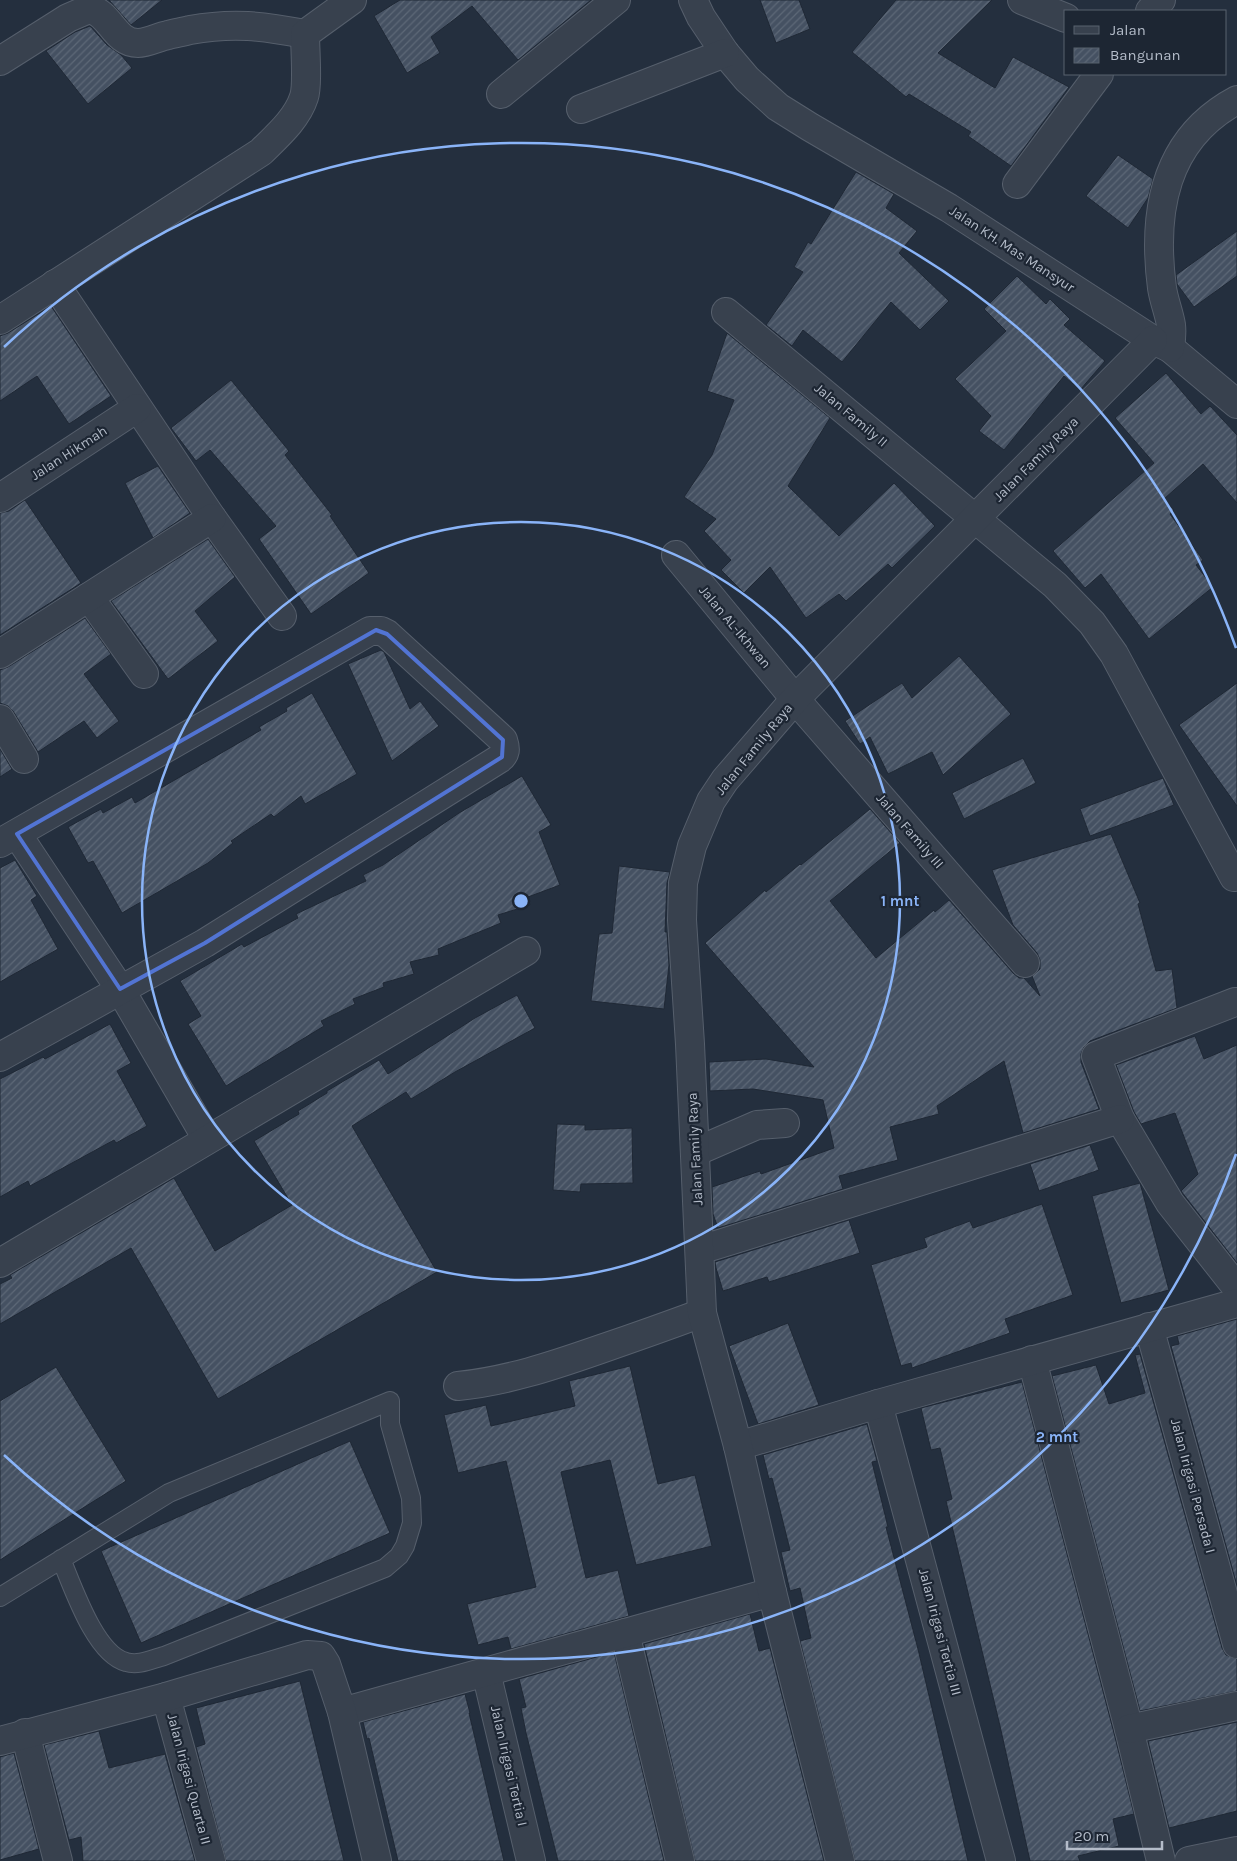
<svg xmlns="http://www.w3.org/2000/svg" width="1237" height="1861" font-family="Karla,sans-serif">
  <style>
    .building { fill: url(#building-hatch); stroke: #1f2835 }
    .lines { fill: none; stroke-linecap: round; stroke-linejoin: round }
    .service-casing { stroke: #565f6c; stroke-width: 20 }
    .minor-casing { stroke: #565f6c; stroke-width: 30 }
    .service { stroke: #38414e; stroke-width: 18 }
    .minor { stroke: #38414e; stroke-width: 28 }
    .marked { fill: none; stroke: #5274d3; stroke-width: 4; stroke-linejoin: round }
    .ring { fill: none; stroke: #8ab4f8; stroke-width: 2.5 }
    .labels { text-anchor: middle; dominant-baseline: central; stroke-width: 4.5; stroke-linejoin: round; paint-order: stroke }
    .street-label { font-size: 14px; fill: #b4bcc9; stroke: #1d2633 }
    .centre { fill: #8ab4f8; stroke: #1d2633; stroke-width: 2.5 }
    .ring-label { font-size: 15px; text-anchor: middle; font-weight: bold; fill: #8ab4f8; stroke: #1d2633; stroke-width: 4.5; stroke-linejoin: round; paint-order: stroke }
  </style>
  <defs>
    <pattern id="building-hatch" width="6" height="6" patternUnits="userSpaceOnUse" patternTransform="scale(1.25)"><rect width="6" height="6" fill="#455162"/><path d="M-1 1l2-2M0 6l6-6M5 7l2-2" fill="none" stroke="#5d6877"/></pattern>
  </defs>
  <rect width="100%" height="100%" fill="#242f3e"/>
  <!-- building -->
  <g class="building">
    <path d="M109,0H162L131,25Z"/>
    <path d="M400,0H591L518,60L472,6L431,37L440,53L407,73L374,16Z"/>
    <path d="M760,0H799L810,29L776,43Z"/>
    <path d="M896,0H992L938,53L995,88L1013,57L1069,87L1011,166L968,136L971,132L909,94L906,97L852,52Z"/>
    <path d="M90,26L107,45L121,55L132,68L88,104L46,51L75,32Z"/>
    <path d="M1118,155L1153,179L1148,198L1128,228L1086,196Z"/>
    <path d="M856,172L894,194L886,208L917,231L899,253L949,301L920,330L891,302L842,362L803,330L792,346L766,325L803,272L794,267L808,242L811,244Z"/>
    <path d="M1237,231V276L1194,307L1177,284L1176,275Z"/>
    <path d="M1017,276L1046,304L1050,299L1070,319L1064,325L1105,361L1080,390L1064,376L1004,450L979,431L991,416L955,379L1006,331L984,309Z"/>
    <path d="M51,306L111,396L69,424L37,376L0,401V336L8,333Z"/>
    <path d="M727,333L830,418L788,486L839,536L894,483L935,526L892,568L888,564L846,601L839,594L806,618L770,567L744,593L721,570L731,560L704,531L716,519L684,497L712,455L734,400L707,391Z"/>
    <path d="M1166,373L1201,414L1210,406L1237,435V503L1203,464L1164,499L1174,510L1170,514L1203,560L1196,565L1213,587L1149,639L1101,574L1085,588L1053,551L1154,463L1115,418Z"/>
    <path d="M231,380L289,451L285,455L332,515L330,516L369,573L311,614L259,539L276,526L210,450L196,461L171,428Z"/>
    <path d="M158,466L190,513L153,538L125,483Z"/>
    <path d="M25,500L81,583L0,635V513L9,511Z"/>
    <path d="M208,539L235,577L195,611L218,641L168,679L111,601Z"/>
    <path d="M85,618L111,654L84,674L119,721L97,738L84,721L38,752L13,711L8,706L0,703V670L8,667Z"/>
    <path d="M381,650L384,652L410,709L420,701L439,726L392,761L348,664Z"/>
    <path d="M959,656L1011,714L943,775L932,752L888,774L870,737L860,744L845,721L902,683L912,698Z"/>
    <path d="M1237,683V806L1179,725Z"/>
    <path d="M312,693L357,774L305,804L301,796L274,817L271,814L231,841L233,843L208,863L122,913L93,861L88,863L68,827L101,809L103,813L132,797L135,803L261,730L259,727L287,711L286,708Z"/>
    <path d="M0,749L12,769L0,777Z"/>
    <path d="M1023,758L1036,783L964,819L952,793Z"/>
    <path d="M522,776L551,825L539,832L560,885L528,897L530,905L498,915L501,923L438,949L439,955L410,962L414,974L383,983L384,987L353,999L355,1004L321,1021L324,1026L226,1086L188,1024L201,1016L180,981L242,944L244,947L298,918L296,914L366,881L363,875L383,865L459,813Z"/>
    <path d="M1163,778L1174,805L1090,836L1080,809Z"/>
    <path d="M870,809L900,843L830,901L876,958L934,910L935,912L949,900L1013,973L1019,978H1024L1040,996L1032,976L1040,969V960L1037,953L1013,925L992,870L1111,834L1140,903L1138,904L1156,971L1172,969L1177,1008L1090,1041L1084,1047L1081,1054V1062L1099,1109L1023,1133L1004,1061L937,1106L939,1114L890,1127L898,1160L839,1176L843,1189L718,1228L713,1214L712,1187L760,1171L761,1174L834,1148L823,1100L753,1089L710,1091L709,1062L766,1059L814,1067L705,943L765,890L766,892L800,864L801,865Z"/>
    <path d="M15,860L37,896L31,900L58,949L0,982V868Z"/>
    <path d="M619,866L670,872L667,883L665,932H667L669,965L664,1009L591,1001L599,934L612,933Z"/>
    <path d="M517,995L535,1028L455,1072L411,1099L406,1092L352,1126L437,1272L218,1399L131,1248L0,1324V1284L12,1278L10,1275L174,1178L215,1251L292,1205L254,1141L299,1114L298,1111L327,1093V1091L379,1060L388,1074L475,1018Z"/>
    <path d="M110,1024L131,1063L117,1071L147,1126L116,1143L114,1140L30,1186L28,1181L0,1197V1079L43,1057L45,1059Z"/>
    <path d="M1195,1036L1204,1059L1237,1045V1263L1181,1191L1198,1174L1175,1113L1141,1124L1134,1112L1116,1065Z"/>
    <path d="M557,1124L585,1125V1130L632,1128L633,1183L581,1184L580,1192L553,1190Z"/>
    <path d="M1090,1145L1099,1170L1039,1191L1030,1164Z"/>
    <path d="M1140,1183L1169,1290L1121,1303L1092,1196Z"/>
    <path d="M1042,1204L1073,1295L1005,1319L1010,1333L912,1368L911,1363L901,1366L871,1265L927,1247L924,1238L970,1221L973,1228Z"/>
    <path d="M849,1220L860,1253L769,1282L767,1277L723,1291L716,1268L715,1262Z"/>
    <path d="M1237,1319V1586L1171,1346L1179,1344L1177,1336Z"/>
    <path d="M788,1323L819,1405L758,1424L729,1346Z"/>
    <path d="M1140,1354L1222,1648L1226,1655L1237,1659V1691L1140,1711L1052,1376L1096,1365L1109,1404L1145,1393L1135,1355Z"/>
    <path d="M630,1366L658,1484L695,1475L712,1546L636,1565L610,1460L561,1472L586,1578L618,1570L629,1616L511,1649L508,1637L478,1645L467,1604L536,1587L506,1461L458,1473L444,1415L486,1405L491,1426L575,1406L569,1381Z"/>
    <path d="M56,1367L126,1481L0,1560V1401Z"/>
    <path d="M1022,1382L1114,1733L1134,1814L1113,1819L1119,1846L1078,1856L1080,1861H1030L1000,1726L946,1501L952,1499L940,1448L931,1450L921,1408Z"/>
    <path d="M867,1424L877,1461L872,1462L888,1527H886L918,1649L968,1861H855L800,1641L811,1638L800,1588L790,1591L781,1552L790,1550L772,1478L769,1479L763,1455Z"/>
    <path d="M350,1441L390,1533L141,1643L101,1551Z"/>
    <path d="M750,1614L759,1651L770,1648L824,1861H695L644,1644Z"/>
    <path d="M614,1652L664,1861H558L526,1733L521,1708L526,1707L519,1679Z"/>
    <path d="M300,1681L344,1861H226L196,1747L205,1744L196,1708Z"/>
    <path d="M465,1694L470,1713H469L504,1861H398L369,1738L367,1739L363,1722Z"/>
    <path d="M1237,1722V1811L1169,1828L1148,1741Z"/>
    <path d="M99,1731L109,1768L165,1754L195,1861H83L81,1837L69,1840L44,1745Z"/>
    <path d="M14,1753L39,1849L0,1860V1757Z"/>
  </g>
  <g class="lines">
    <!-- service casing -->
    <g class="service-casing">
      <path id="service" d="M0,1597L169,1493L390,1401V1424L411,1498L412,1523L405,1546L399,1556L385,1568L164,1656C152,1659 139,1666 126,1662C95,1654 73,1587 61,1559"/>
    </g>
    <!-- minor casing -->
    <g class="minor-casing">
      <g id="minor">
        <path d="M693,0L701,17L725,53L747,79L778,107L810,127L949,208L1153,340L1170,348L1237,404"/>
        <path d="M1022,0L1066,18"/>
        <path d="M1150,11L1161,0"/>
        <path d="M0,61L68,18L89,9C110,12 114,43 138,43C148,43 158,37 168,35C175,33 183,32 190,30C234,22 262,26 305,34"/>
        <path d="M501,94L616,0"/>
        <path d="M581,109L725,53"/>
        <path d="M1017,184L1099,74"/>
        <path d="M55,284L212,518L282,616"/>
        <path d="M726,312L1055,585L1092,623L1114,654L1234,877"/>
        <path d="M0,320L261,152C277,136 297,119 304,97C308,85 305,48 305,34L352,0"/>
        <path d="M1170,348C1171,341 1172,333 1171,325C1169,313 1164,301 1162,288C1152,212 1164,139 1237,100"/>
        <path d="M0,498L137,408"/>
        <path d="M676,555L795,699L1025,963"/>
        <path d="M89,597L144,674"/>
        <path d="M0,654L212,518"/>
        <path d="M0,719L24,759"/>
        <path d="M17,834L120,989L207,1139"/>
        <path d="M0,843L370,631H381L387,634L503,740C506,749 506,754 499,759L205,943L0,1057"/>
        <path d="M1235,1002L1096,1056L1120,1119L1170,1203L1237,1288"/>
        <path d="M695,1152L757,1125L785,1123"/>
        <path d="M700,1250L1120,1119"/>
        <path d="M0,1263L526,951"/>
        <path d="M1149,1327L1237,1644"/>
        <path d="M1032,1360L1129,1729L1161,1861"/>
        <path d="M458,1386C507,1381 552,1366 598,1350C633,1338 667,1326 702,1313"/>
        <path d="M878,1404L1001,1861"/>
        <path d="M738,1446L878,1404L1237,1303"/>
        <path d="M625,1633L680,1861"/>
        <path d="M486,1672L531,1861"/>
        <path d="M166,1697L211,1861"/>
        <path d="M342,1712L772,1592"/>
        <path d="M1129,1729L1237,1706"/>
        <path d="M25,1733L58,1861"/>
        <path d="M0,1741L166,1697L307,1655L321,1656L326,1664L342,1712L377,1861"/>
        <path d="M840,1861L772,1592L738,1446L702,1313L690,1044L682,920L683,883L692,846L711,801L725,780L795,699L1153,340"/>
        <path d="M1189,1861L1237,1851"/>
      </g>
    </g>
    <!-- service -->
    <use href="#service" class="service"/>
    <!-- minor -->
    <use href="#minor" class="minor"/>
  </g>
  <!-- marked area -->
  <path class="marked" d="M376,630L387,634L503,740L502,757L205,943L120,989L17,834Z"/>
  <!-- distance rings -->
  <g class="ring">
    <circle cx="521" cy="901" r="379"/>
    <path d="M1236 1154A758 758 0 0 1 4 1455M4 347A758 758 0 0 1 1236 648"/>
  </g>
  <g class="labels">
    <!-- street labels -->
    <g class="street-label">
      <text transform="translate(1012 249) rotate(33)">Jalan KH. Mas Mansyur</text>
      <text transform="translate(851 415) rotate(40)">Jalan Family II</text>
      <text transform="translate(69 453) rotate(-33)">Jalan Hikmah</text>
      <text transform="translate(1036 459) rotate(-45)">Jalan Family Raya</text>
      <text transform="translate(735 627) rotate(50)">Jalan AL-Ikhwan</text>
      <text transform="translate(754 749) rotate(-51)">Jalan Family Raya</text>
      <text transform="translate(910 831) rotate(49)">Jalan Family III</text>
      <text transform="translate(695 1149) rotate(-93)">Jalan Family Raya</text>
      <text transform="translate(1193 1486) rotate(75)">Jalan Irigasi Persada I</text>
      <text transform="translate(940 1632) rotate(75)">Jalan Irigasi Tertia III</text>
      <text transform="translate(509 1766) rotate(77)">Jalan Irigasi Tertia I</text>
      <text transform="translate(189 1779) rotate(75)">Jalan Irigasi Quarta II</text>
    </g>
  </g>
  <circle cx="521" cy="901" r="8" class="centre"/>
  <g class="ring-label">
    <text x="900" y="906">1 mnt</text>
    <text x="1057" y="1442">2 mnt</text>
  </g>
  <!-- legend -->
  <rect x="1064" y="10" width="162" height="65" fill="#1d2633" stroke="#59626f"/>
  <rect x="1074" y="26" width="25" height="8" fill="#38414e" stroke="#59626f"/>
  <text x="1110" y="35" font-size="15" fill="#b4bcc9">Jalan</text>
  <rect x="1074" y="48" width="25" height="15" fill="url(#building-hatch)" stroke="#59626f"/>
  <text x="1110" y="60" font-size="15" fill="#b4bcc9">Bangunan</text>
  <!-- scale -->
  <path d="M1067 1841v8h95v-8" fill="none" stroke="#b4bcc9" stroke-width="2.5"/>
  <text x="1074" y="1841" font-size="15" fill="#b4bcc9" stroke="#1d2633" stroke-width="4" paint-order="stroke">20 m</text>
</svg>
